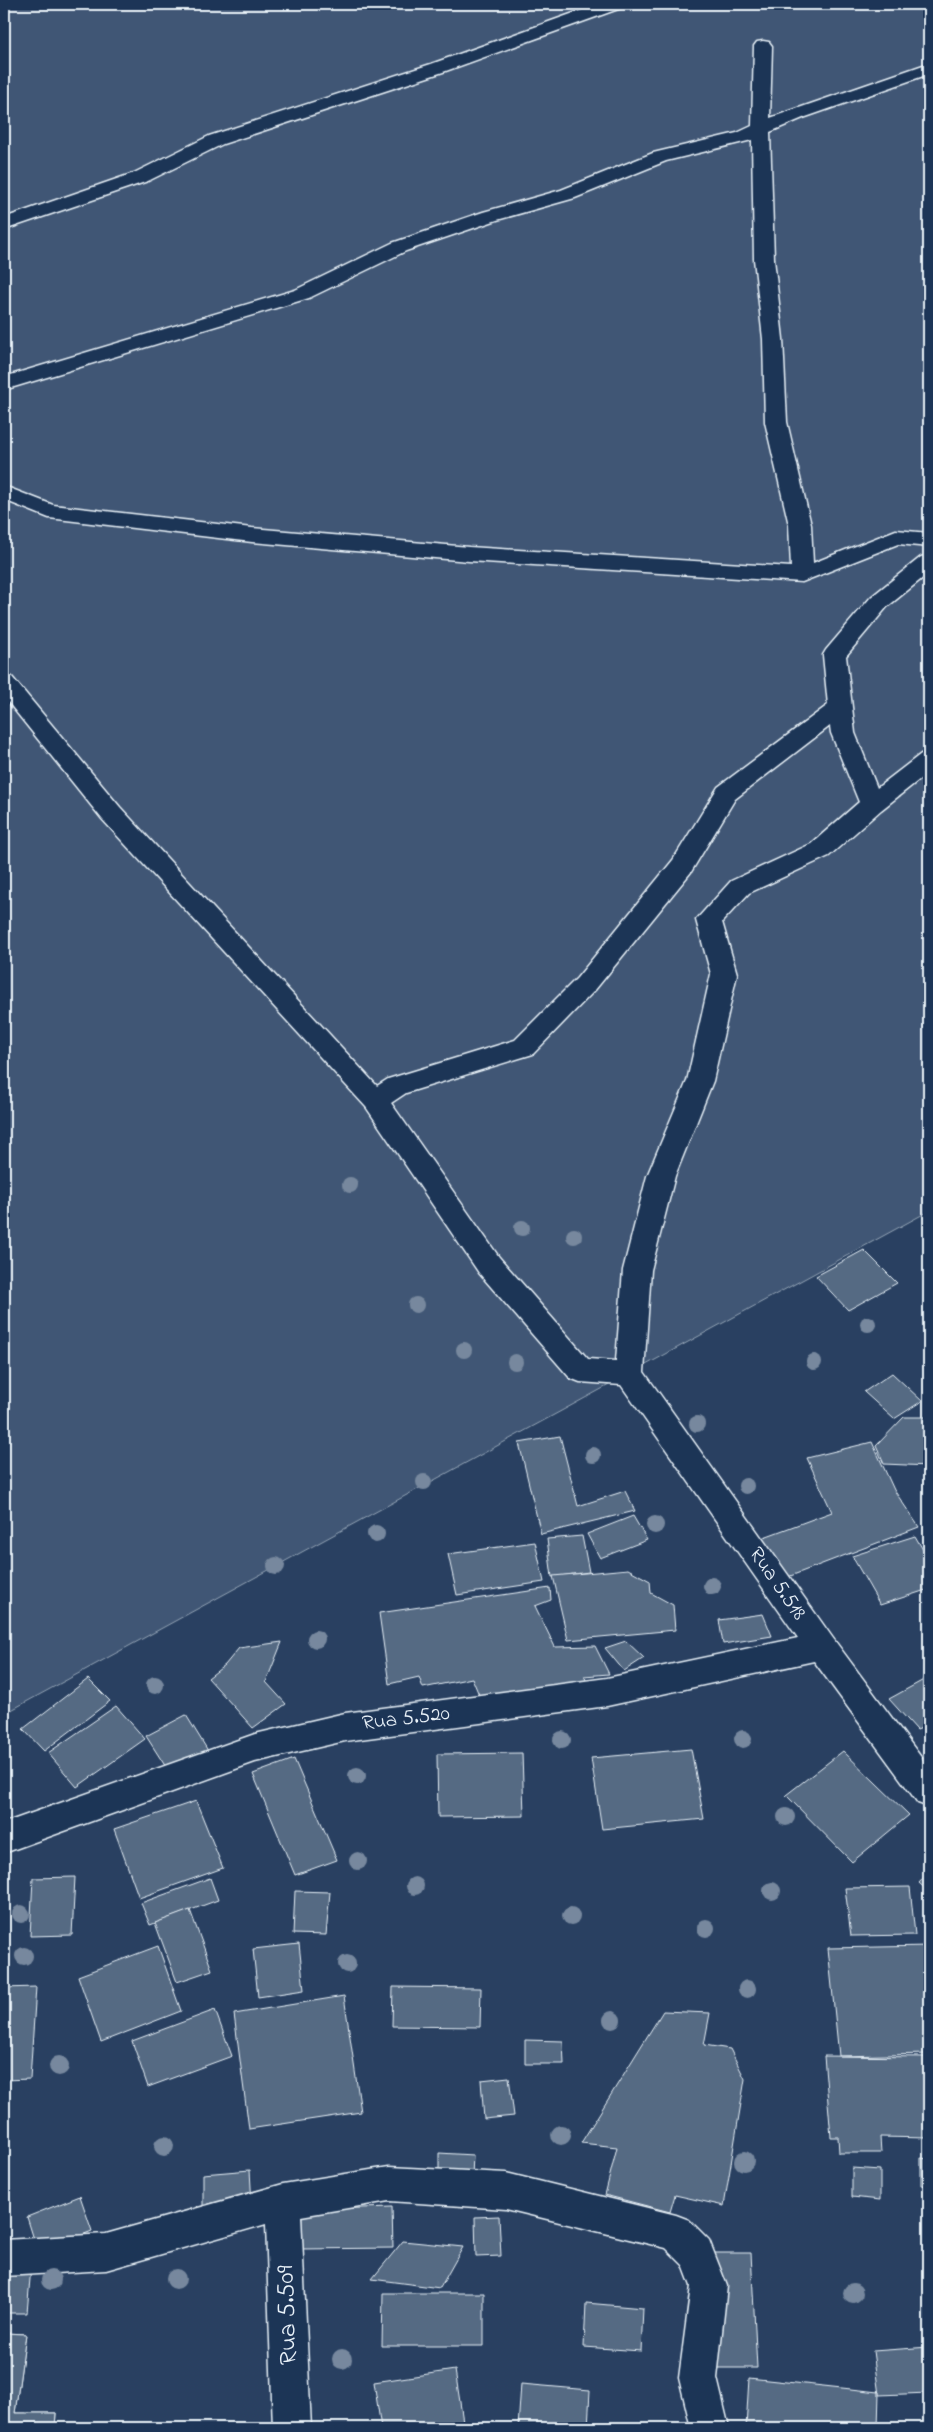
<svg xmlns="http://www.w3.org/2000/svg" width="933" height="2432" font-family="'Indie Flower',sans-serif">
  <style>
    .green { fill: #415774; stroke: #94a4b6 }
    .building { fill: #556a83; stroke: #e8f1f8 }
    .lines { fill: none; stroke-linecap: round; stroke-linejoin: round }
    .street-casing { stroke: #e8f1f8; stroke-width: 3 }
    .street { fill: #1d3557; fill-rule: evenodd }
    .tree { fill: #77889e }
    .labels { text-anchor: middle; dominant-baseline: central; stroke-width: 4; stroke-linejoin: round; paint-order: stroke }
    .street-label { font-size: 21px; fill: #e8f1f8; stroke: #1d3557 }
    .near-street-label { font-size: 25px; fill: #e8f1f8; stroke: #1d3557 }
  </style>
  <rect width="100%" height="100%" fill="#294061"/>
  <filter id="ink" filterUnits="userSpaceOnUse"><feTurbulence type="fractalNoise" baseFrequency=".02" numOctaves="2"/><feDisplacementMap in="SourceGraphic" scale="10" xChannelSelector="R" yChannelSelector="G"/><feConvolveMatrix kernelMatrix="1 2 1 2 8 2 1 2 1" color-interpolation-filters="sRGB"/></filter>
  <g filter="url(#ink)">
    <!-- green -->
    <path class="green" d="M4,4H929V1211L4,1714Z"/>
    <!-- building -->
    <g class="building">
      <path d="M864,1250L897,1283L848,1310L816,1276Z"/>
      <path d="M892,1373L922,1401L894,1419L864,1392Z"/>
      <path d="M904,1417H929V1466L884,1464L876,1446Z"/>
      <path d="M560,1436L578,1506L625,1491L635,1511L541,1534L519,1443Z"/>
      <path d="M872,1442L894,1490L919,1527L780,1580L756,1540L832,1512L807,1458Z"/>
      <path d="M633,1516L647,1540L600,1558L587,1534Z"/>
      <path d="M582,1536L589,1572L552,1577L547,1539Z"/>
      <path d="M915,1536L929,1560V1589L880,1605L852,1556Z"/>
      <path d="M535,1542L544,1582L457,1595L448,1554Z"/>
      <path d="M628,1569L650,1581L651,1593L673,1605L675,1630L568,1640L553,1576Z"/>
      <path d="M550,1588L551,1600L535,1606L555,1647L595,1646L609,1674L584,1676L590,1687L482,1702L472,1678L423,1688L419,1677L389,1684L379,1613Z"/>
      <path d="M763,1614L772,1636L723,1644L719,1620Z"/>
      <path d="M626,1641L644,1658L624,1671L605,1648Z"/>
      <path d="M282,1642L266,1682L286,1704L253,1728L208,1678L225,1665L239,1648Z"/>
      <path d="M929,1677V1725L917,1730L889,1699Z"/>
      <path d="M88,1679L110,1701L44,1751L23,1729Z"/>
      <path d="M116,1706L145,1739L77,1787L48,1753Z"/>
      <path d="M186,1715L210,1754L171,1775L146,1736Z"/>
      <path d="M691,1749L704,1819L602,1829L591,1758Z"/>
      <path d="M843,1751L909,1815L852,1862L786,1795Z"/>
      <path d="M522,1753L524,1816L438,1817L437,1754Z"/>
      <path d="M294,1759L337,1860L295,1875L253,1774Z"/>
      <path d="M196,1801L223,1868L139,1898L114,1829Z"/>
      <path d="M929,1872V1892L919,1883Z"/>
      <path d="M75,1877L72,1935L30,1936L33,1878Z"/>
      <path d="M210,1878L218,1900L150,1925L141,1903Z"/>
      <path d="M910,1887L915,1935L851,1936L845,1888Z"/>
      <path d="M295,1891L330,1892L326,1935L293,1934Z"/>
      <path d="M190,1910L212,1970L177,1982L155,1923Z"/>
      <path d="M299,1944L304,1990L258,1997L253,1949Z"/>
      <path d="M158,1946L181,2011L101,2042L78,1976Z"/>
      <path d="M929,1946V2054L839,2056L828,1948Z"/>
      <path d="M36,1987L30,2079L4,2080V1988Z"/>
      <path d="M393,1987L481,1988L480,2027L392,2026Z"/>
      <path d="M344,1996L361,2112L249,2129L234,2014Z"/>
      <path d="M215,2010L232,2056L148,2087L132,2041Z"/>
      <path d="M663,2011L710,2013L704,2045L730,2049L745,2079L724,2206L675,2195L670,2212L605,2195L617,2147L581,2143Z"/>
      <path d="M525,2040L563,2041L564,2064H525Z"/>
      <path d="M824,2056L929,2057V2138L880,2137L881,2153H839L838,2137H831Z"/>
      <path d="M509,2077L514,2116L484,2119L481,2080Z"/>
      <path d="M439,2153L473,2155L472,2176L439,2175Z"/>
      <path d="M921,2158L929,2159V2186L921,2185Z"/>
      <path d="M852,2168L880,2170V2200L852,2197Z"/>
      <path d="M250,2170L252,2205L203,2208V2174Z"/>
      <path d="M80,2196L92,2231L38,2252L27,2217Z"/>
      <path d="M392,2207L393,2248L301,2249L302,2210Z"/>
      <path d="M499,2216L501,2256L476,2257L475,2217Z"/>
      <path d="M403,2241L463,2247L440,2288L372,2279Z"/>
      <path d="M714,2253H751L757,2368H718Z"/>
      <path d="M31,2267L27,2313H4V2268Z"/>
      <path d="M383,2293H484V2346H382Z"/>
      <path d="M586,2303L643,2308L641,2351L584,2347Z"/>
      <path d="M4,2333L26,2334L15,2413H56L55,2428H4Z"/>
      <path d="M4,2333L26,2334L15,2413H56L55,2428H4Z"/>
      <path d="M929,2347V2393L879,2395L873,2351Z"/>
      <path d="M455,2370L464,2428H381L374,2382Z"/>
      <path d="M749,2378L879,2392L878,2428H746Z"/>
      <path d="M521,2384L590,2390L588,2428H518Z"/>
    </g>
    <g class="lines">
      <!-- street casing -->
      <g class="street-casing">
        <g id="street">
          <path d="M599,4H624L621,8L443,72L223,144L148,181L4,230V218L134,173L209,136L431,64Z"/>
          <path d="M763,41L769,42L772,46L770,118L929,63V74L803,118L770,132L774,259L783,339L787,422L811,525L813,563L896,530L929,533V547L898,544L802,582L469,561L252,542L49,518L4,500V486L53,505L252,528L469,547L791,567L789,525L765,422L763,339L754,259L752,140L666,161L575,198L497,220L406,251L309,298L4,390V377L295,290L392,243L483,212L561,190L653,153L737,133L752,126L754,46L757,42Z"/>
          <path d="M929,555V573L887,607L846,656L855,733L877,788L921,754L929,752V772L881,810L829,856L749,893L722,922L737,974L713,1081L675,1176L651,1270L644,1372L832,1637L929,1768V1807L918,1803L814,1661L607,1706L345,1741L255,1762L4,1853V1823L255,1734L345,1713L607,1678L798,1638L621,1385L580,1382L570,1378L479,1273L366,1107L102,819L4,697V675L12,677L120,807L377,1086L388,1079L515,1040L577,978L673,860L718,787L828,705L823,655L826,650L871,597L921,557ZM830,726L831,733L859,802L811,844L731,881L696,920L711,974L687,1081L647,1176L623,1270L616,1361L588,1359L499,1257L391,1103L406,1093L533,1054L595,990L691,872L735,799Z"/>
          <path d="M389,2167L506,2173L676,2215L689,2220L709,2240L727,2286L717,2378L729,2428H691L679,2378L691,2286L683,2265L666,2248L506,2209L389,2201L301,2216L311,2428H273L266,2224L106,2270L4,2276V2240L106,2234L283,2184Z"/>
        </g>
      </g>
      <!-- street -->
      <use href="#street" class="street"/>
    </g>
    <!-- trees -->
    <g class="tree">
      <circle cx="350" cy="1185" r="8"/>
      <circle cx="522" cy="1228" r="8"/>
      <circle cx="574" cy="1236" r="8"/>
      <circle cx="416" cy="1305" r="8"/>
      <circle cx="868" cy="1324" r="8"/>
      <circle cx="464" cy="1350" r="8"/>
      <circle cx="515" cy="1362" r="8"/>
      <circle cx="814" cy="1362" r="8"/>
      <circle cx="697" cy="1424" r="8"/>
      <circle cx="593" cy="1455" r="8"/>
      <circle cx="424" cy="1482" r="8"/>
      <circle cx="746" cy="1486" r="8"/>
      <circle cx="655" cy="1525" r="9"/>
      <circle cx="376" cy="1534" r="9"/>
      <circle cx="276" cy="1566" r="9"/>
      <circle cx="712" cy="1586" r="9"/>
      <circle cx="316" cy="1639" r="9"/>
      <circle cx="155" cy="1685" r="9"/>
      <circle cx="743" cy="1739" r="9"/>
      <circle cx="562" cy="1740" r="9"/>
      <circle cx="357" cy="1776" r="9"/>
      <circle cx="786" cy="1817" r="9"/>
      <circle cx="358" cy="1861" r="9"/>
      <circle cx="415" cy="1886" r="9"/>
      <circle cx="772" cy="1891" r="9"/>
      <circle cx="21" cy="1914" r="9"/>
      <circle cx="571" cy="1916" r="9"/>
      <circle cx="706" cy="1928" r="9"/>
      <circle cx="24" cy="1956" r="9"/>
      <circle cx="347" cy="1964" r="9"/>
      <circle cx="747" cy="1989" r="9"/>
      <circle cx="612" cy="2020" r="9"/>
      <circle cx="59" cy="2066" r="10"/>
      <circle cx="561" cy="2135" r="10"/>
      <circle cx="164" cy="2146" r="10"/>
      <circle cx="744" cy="2161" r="10"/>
      <circle cx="176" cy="2279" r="10"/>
      <circle cx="51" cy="2280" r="10"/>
      <circle cx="853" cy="2293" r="10"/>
      <circle cx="342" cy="2359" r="10"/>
    </g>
  </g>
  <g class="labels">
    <!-- street labels -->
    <g class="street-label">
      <text transform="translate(777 1584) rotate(55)">Rua 5.518</text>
      <text transform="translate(406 1719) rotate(-7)">Rua 5.520</text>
    </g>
    <!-- near-street labels -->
    <g class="near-street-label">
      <text transform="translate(288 2315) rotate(-92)">Rua 5.509</text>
    </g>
  </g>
  <!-- margin -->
  <rect width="933" height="2432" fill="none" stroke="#1d3557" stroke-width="20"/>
  <rect x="10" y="10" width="913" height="2412" fill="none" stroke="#e8f1f8" stroke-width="2" filter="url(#ink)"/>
</svg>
